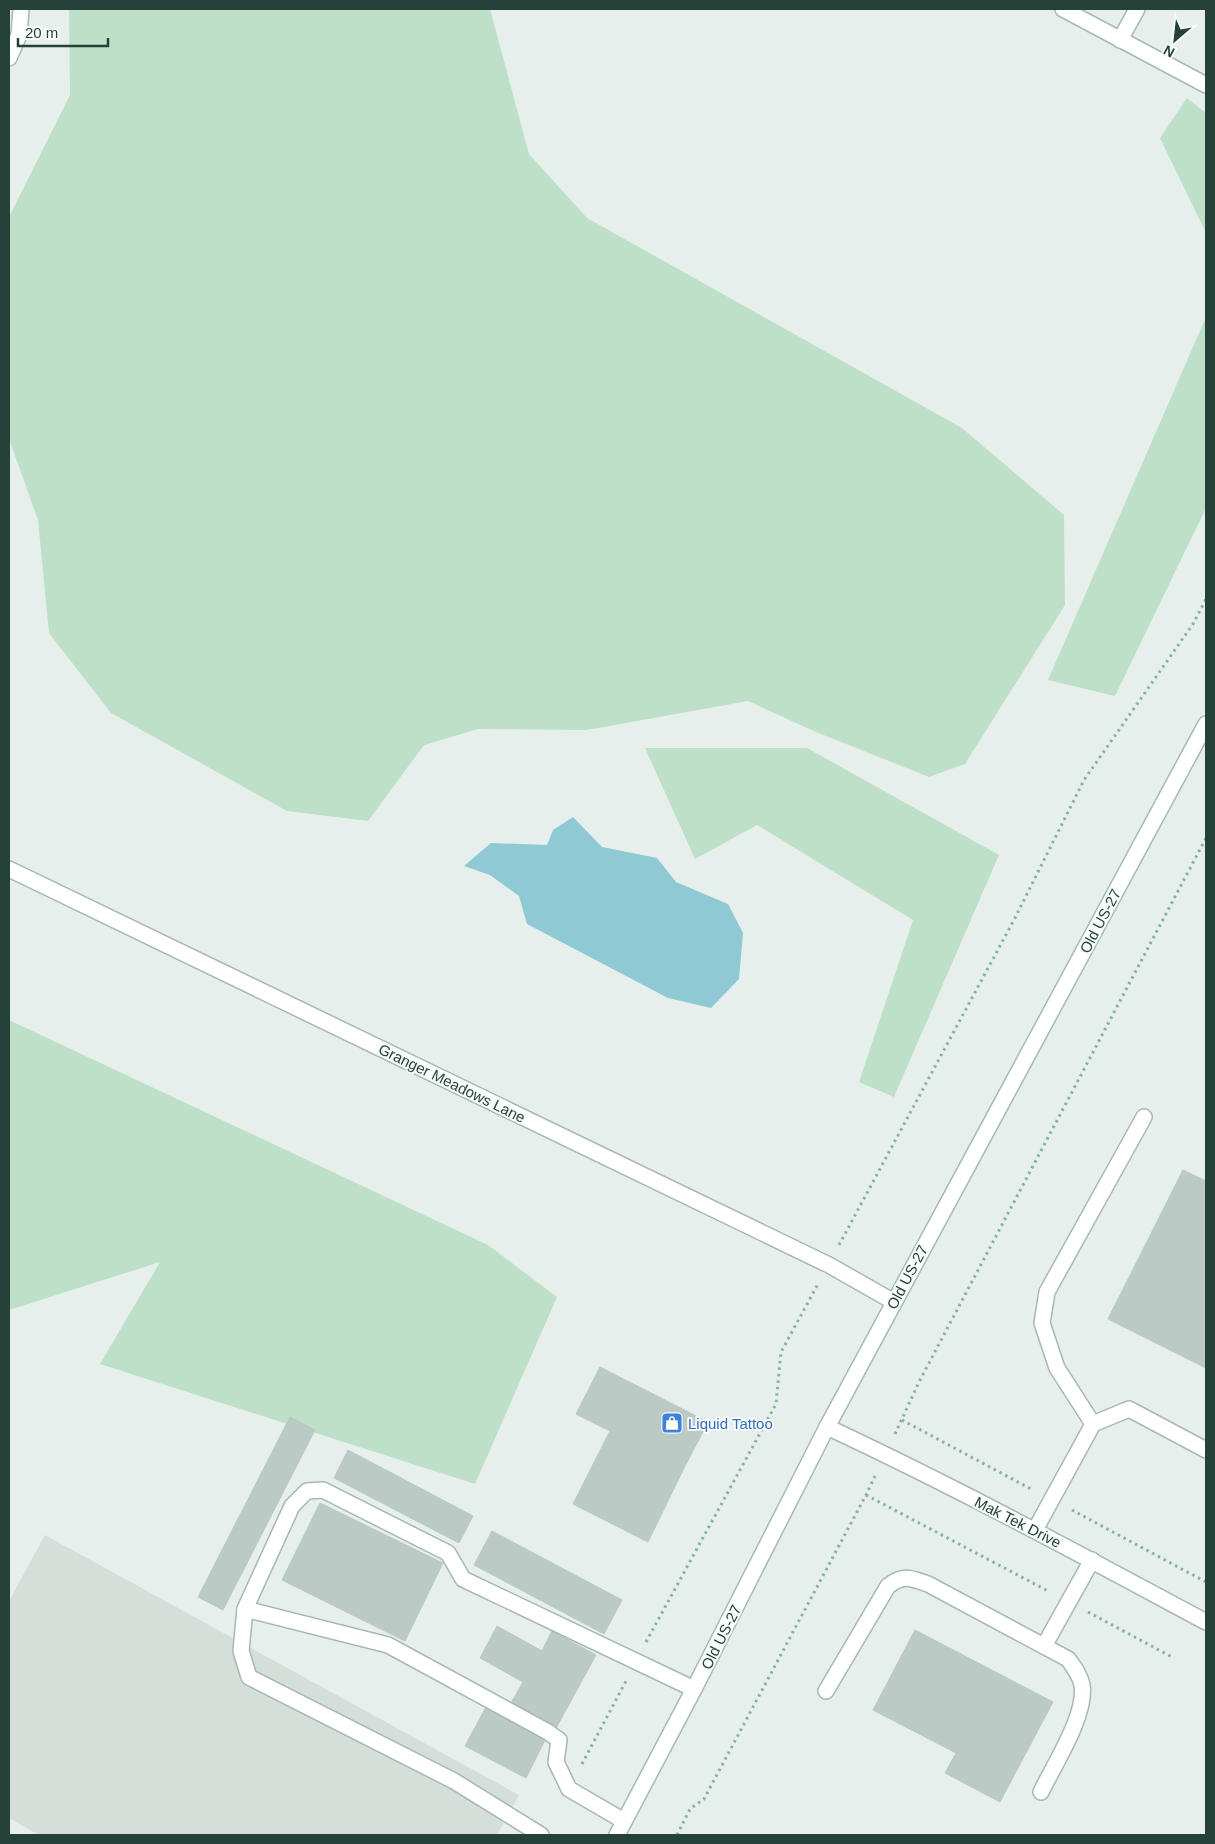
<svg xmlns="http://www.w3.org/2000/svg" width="1215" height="1844" font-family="Arial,sans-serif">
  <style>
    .built { fill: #d4dfda }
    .green { fill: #bfe0c8 }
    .water { fill: #8ec9d4 }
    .building { fill: #bbcac4; stroke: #b8c9c2 }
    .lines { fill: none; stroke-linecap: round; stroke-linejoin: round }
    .service-casing { stroke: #a8b8b2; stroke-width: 18 }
    .minor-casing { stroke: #a8b8b2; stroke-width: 18 }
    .secondary-casing { stroke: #a4bbb3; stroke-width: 18 }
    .path { stroke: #86b3a5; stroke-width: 3; stroke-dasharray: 2.5 4; stroke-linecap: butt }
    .service { stroke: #fff; stroke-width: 15 }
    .minor { stroke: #fff; stroke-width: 15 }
    .secondary { stroke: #fff; stroke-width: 15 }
    .labels { text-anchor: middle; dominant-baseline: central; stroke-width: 4; stroke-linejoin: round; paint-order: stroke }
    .street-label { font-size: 15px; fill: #24423a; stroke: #f7fbf9 }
    .shop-label { font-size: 15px; fill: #366cbe; stroke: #f7fbf9; text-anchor: start }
  </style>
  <rect width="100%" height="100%" fill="#e6efeb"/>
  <!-- built -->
  <path class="built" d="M45,1535L519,1795L497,1835H39L9,1818V1601Z"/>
  <!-- green -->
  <g class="green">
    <path d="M69,9H490L529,154L587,218L962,428L1064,515L1065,605L965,764L929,777L816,732L748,701L587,730L478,729L424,745L368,821L287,811L111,713L49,633L38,520L9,439V217L70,95Z"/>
    <path d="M1187,98L1206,113V233L1160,138Z"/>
    <path d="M1206,317V508L1115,696L1048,680Z"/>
    <path d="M645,748H807L999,855L894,1097L859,1082L913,920L757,825L695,859Z"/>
    <path d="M9,1020L488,1245L557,1297L475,1484L100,1364L160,1262L9,1310Z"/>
  </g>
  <!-- water -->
  <path class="water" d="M573,817L602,847L657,858L676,882L728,904L743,933L739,979L711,1008L668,998L527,924L519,896L490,875L464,866L491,843L547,845L553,830Z"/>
  <!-- building -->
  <g class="building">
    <path d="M1183,1170L1206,1181V1368L1108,1319Z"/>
    <path d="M600,1367L708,1422L684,1468L576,1414Z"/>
    <path d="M290,1417L315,1430L223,1610L198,1597Z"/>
    <path d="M610,1431L684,1468L648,1542L573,1504Z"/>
    <path d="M348,1450L473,1516L459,1543L334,1478Z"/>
    <path d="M320,1503L443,1563L405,1641L282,1580Z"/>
    <path d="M492,1531L622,1600L604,1634L474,1565Z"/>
    <path d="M497,1626L542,1651L552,1631L596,1655L555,1730L510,1705L523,1682L480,1658Z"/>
    <path d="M915,1630L1053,1702L1000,1802L945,1773L956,1753L873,1710Z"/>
    <path d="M486,1707L546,1738L526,1778L465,1746Z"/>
  </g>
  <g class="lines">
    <!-- service casing -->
    <g class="service-casing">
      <g id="service">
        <path d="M1120,40L1137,9"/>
        <path d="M9,58L19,35L21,9"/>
        <path d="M1093,1424L1057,1368L1042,1323L1047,1292L1144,1117"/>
        <path d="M1035,1530L1093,1424L1129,1409L1206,1450"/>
        <path d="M245,1609L388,1645L548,1732L559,1740L556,1762L569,1789L624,1821"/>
        <path d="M1044,1646L1092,1560"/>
        <path d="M826,1691L888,1586C904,1574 910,1578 928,1584L1068,1659C1074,1667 1080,1675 1082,1685C1087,1714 1054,1765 1041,1792"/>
        <path d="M541,1835L454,1781L249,1677L241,1651L245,1609L292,1506L307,1491L323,1490L448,1553L463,1579L694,1689"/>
      </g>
    </g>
    <!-- minor casing -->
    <g class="minor-casing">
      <g id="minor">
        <path d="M1063,9L1206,85"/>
        <path d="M9,869L829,1265L894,1302"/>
        <path d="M827,1427C956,1487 1081,1555 1206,1622"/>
      </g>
    </g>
    <!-- secondary casing -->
    <g class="secondary-casing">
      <path id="secondary" d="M617,1835L694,1689L827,1427L1206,724"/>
    </g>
    <!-- path -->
    <g class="path">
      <path d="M839,1245L1015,918L1084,780L1193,624L1206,599"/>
      <path d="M902,1420L1031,1489"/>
      <path d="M895,1434L919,1382L1206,838"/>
      <path d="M866,1495L1050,1592"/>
      <path d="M1072,1510L1206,1582"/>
      <path d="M1088,1612L1172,1657"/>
      <path d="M646,1642L776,1404L781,1352L818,1284"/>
      <path d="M582,1764L626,1681"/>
      <path d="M677,1835L690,1809L704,1799L866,1495L875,1476"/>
    </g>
    <!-- service -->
    <use href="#service" class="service"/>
    <!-- minor -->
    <use href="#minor" class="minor"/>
    <!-- secondary -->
    <use href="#secondary" class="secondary"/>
  </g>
  <!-- icons -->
  <defs>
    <g id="shop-square" transform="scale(1.125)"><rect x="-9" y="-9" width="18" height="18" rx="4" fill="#3f7fe0" stroke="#f7fbf9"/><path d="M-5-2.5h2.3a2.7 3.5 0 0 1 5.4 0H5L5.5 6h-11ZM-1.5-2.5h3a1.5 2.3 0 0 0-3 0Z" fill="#fff"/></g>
  </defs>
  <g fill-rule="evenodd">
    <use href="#shop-square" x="672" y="1423"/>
  </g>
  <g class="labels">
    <!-- street labels -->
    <g class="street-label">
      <text transform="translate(1100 921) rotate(-62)">Old US-27</text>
      <text transform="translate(452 1083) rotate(26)">Granger Meadows Lane</text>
      <text transform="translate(907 1277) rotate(-62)">Old US-27</text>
      <text transform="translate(1018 1522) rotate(27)">Mak Tek Drive</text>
      <text transform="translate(721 1637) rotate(-63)">Old US-27</text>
    </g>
    <!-- shop labels -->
    <g class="shop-label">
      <text x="688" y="1423">Liquid Tattoo</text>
    </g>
  </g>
  <!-- border -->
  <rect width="1215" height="1844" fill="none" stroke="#24423a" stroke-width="20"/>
  <!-- north arrow -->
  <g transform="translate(1175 40) rotate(208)" stroke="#f7fbf9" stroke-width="4" paint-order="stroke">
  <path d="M0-4L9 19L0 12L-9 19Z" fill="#24423a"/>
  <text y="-8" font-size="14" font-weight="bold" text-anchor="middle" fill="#24423a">N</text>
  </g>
  <!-- scale -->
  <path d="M18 38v8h90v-8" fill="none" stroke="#24423a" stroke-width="2.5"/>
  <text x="25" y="38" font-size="15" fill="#24423a" stroke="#f7fbf9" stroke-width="4" paint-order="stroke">20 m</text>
</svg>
